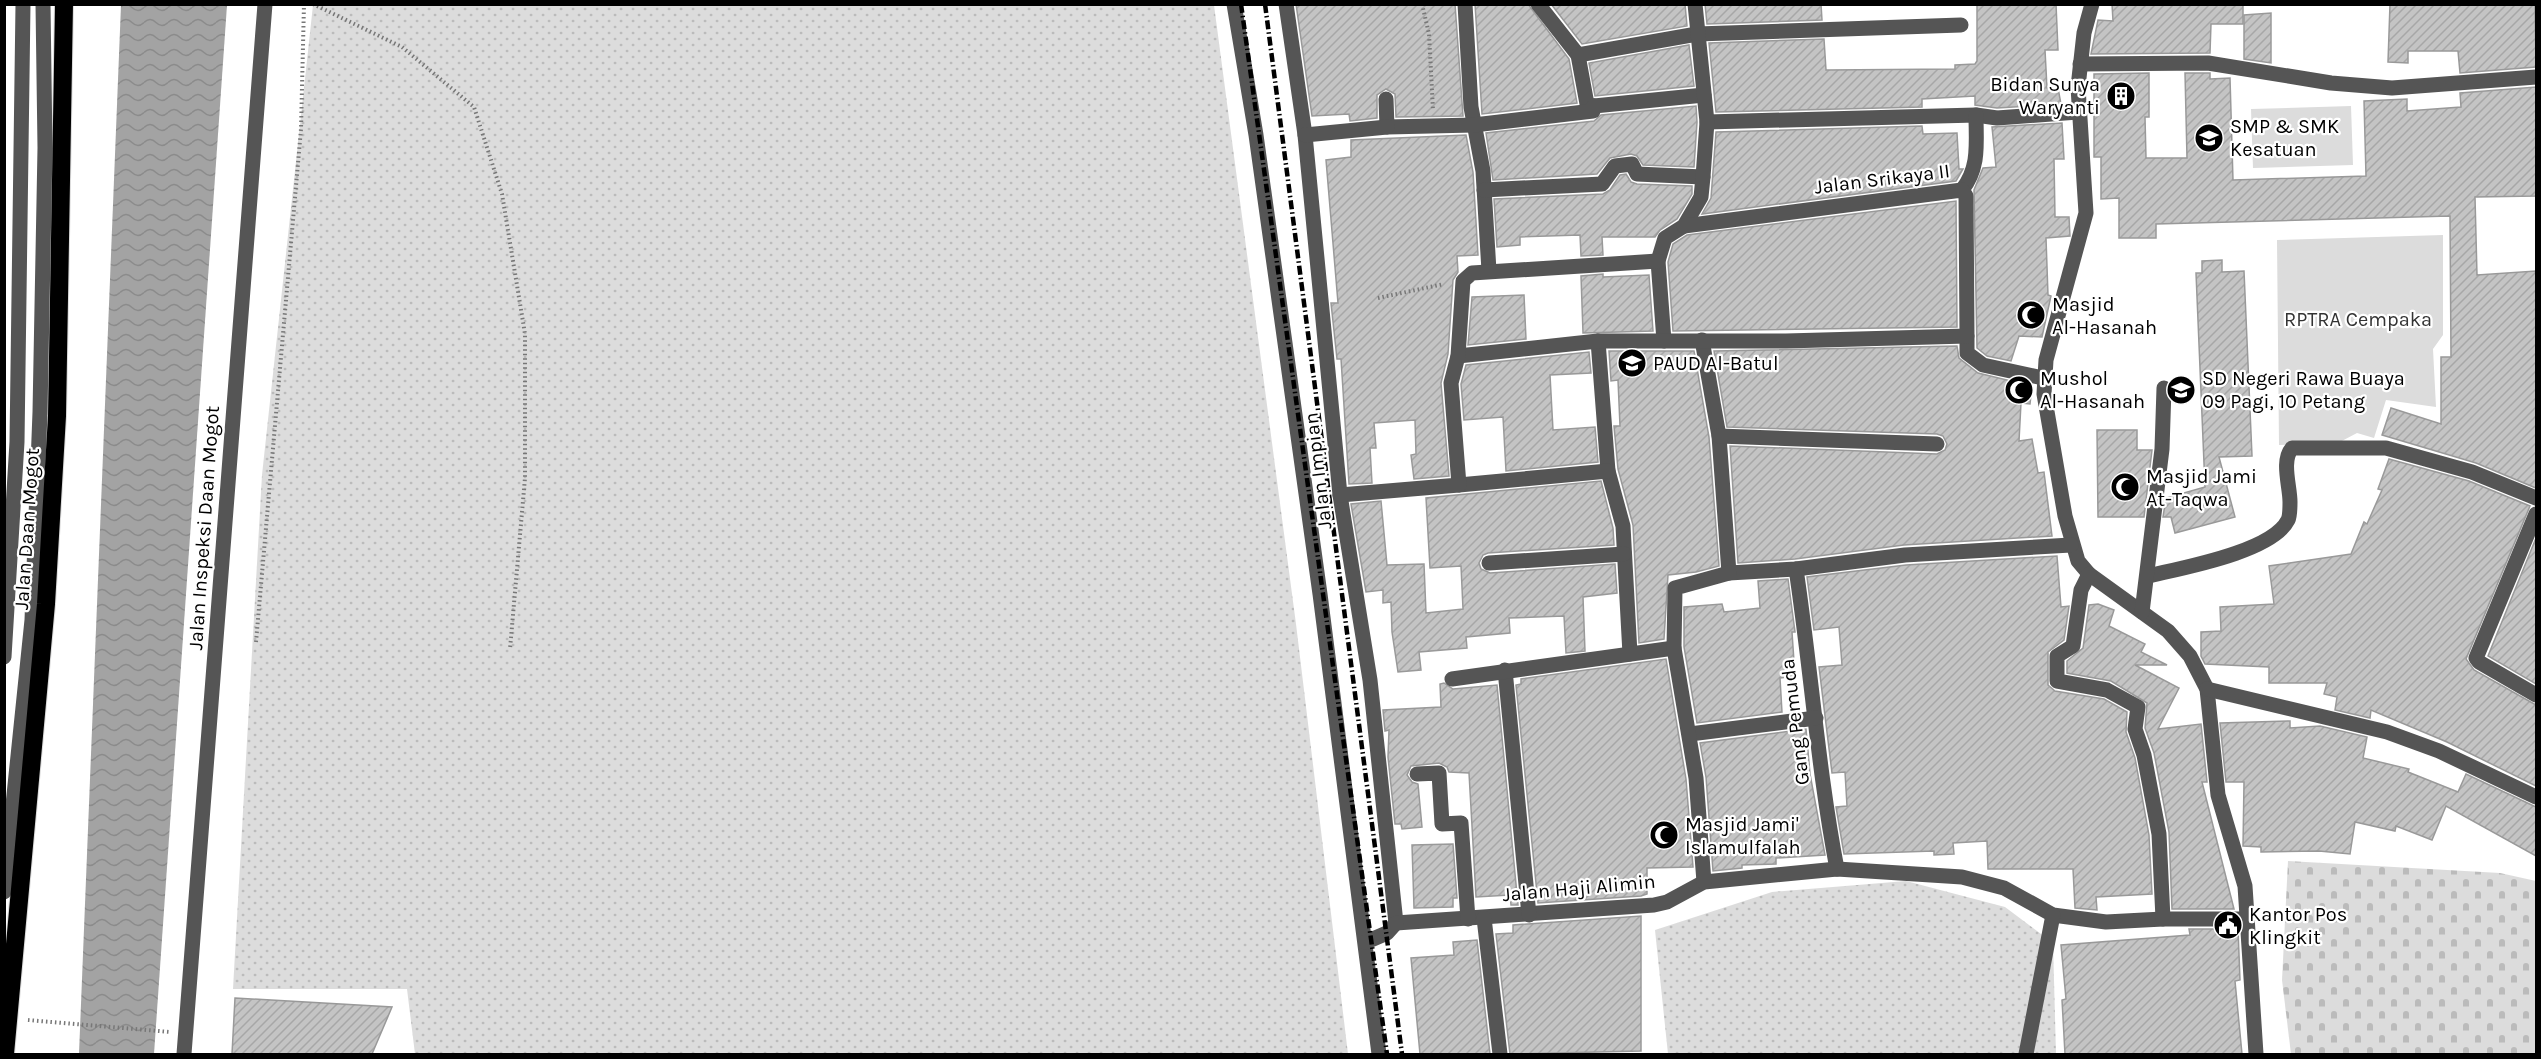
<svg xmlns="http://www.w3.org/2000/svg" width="2541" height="1059" font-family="Karla,sans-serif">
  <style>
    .grass { fill: url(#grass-dots) }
    .cemetery { fill: url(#cemetery-stones) }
    .park { fill: #dcdcdc }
    .water { fill: url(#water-waves) }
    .building { fill: url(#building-hatch); stroke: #999; stroke-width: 1.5 }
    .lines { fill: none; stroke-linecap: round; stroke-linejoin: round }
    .highway-casing { stroke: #dbdbdb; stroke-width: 20 }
    .path { stroke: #777; stroke-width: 4; stroke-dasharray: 1.5 3; stroke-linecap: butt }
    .minor { stroke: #555; stroke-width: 15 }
    .highway { stroke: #000; stroke-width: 18 }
    .rail { stroke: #000; stroke-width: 4.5; stroke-dasharray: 9 3 1.5 3; stroke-linecap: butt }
    .labels { text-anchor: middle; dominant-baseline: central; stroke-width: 4.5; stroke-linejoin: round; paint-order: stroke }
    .poi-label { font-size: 20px; fill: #000; stroke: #fff; text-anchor: start }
    .street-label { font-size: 20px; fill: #000; stroke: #fff }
    .park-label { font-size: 20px; fill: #333; stroke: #fff }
  </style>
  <defs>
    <pattern id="grass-dots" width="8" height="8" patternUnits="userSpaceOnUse" patternTransform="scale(1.5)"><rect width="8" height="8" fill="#dcdcdc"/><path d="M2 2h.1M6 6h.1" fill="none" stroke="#bbb" stroke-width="1.8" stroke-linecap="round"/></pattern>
    <pattern id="cemetery-stones" width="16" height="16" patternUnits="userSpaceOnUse" patternTransform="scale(1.5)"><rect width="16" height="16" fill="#dcdcdc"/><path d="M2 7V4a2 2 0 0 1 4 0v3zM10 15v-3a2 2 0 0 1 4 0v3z" fill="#bbb"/></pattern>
    <pattern id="water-waves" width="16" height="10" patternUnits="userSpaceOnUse" patternTransform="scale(1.5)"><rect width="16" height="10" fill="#a3a3a3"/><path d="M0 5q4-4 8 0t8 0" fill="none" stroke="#8b8b8b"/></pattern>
    <pattern id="building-hatch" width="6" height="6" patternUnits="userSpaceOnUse" patternTransform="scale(1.5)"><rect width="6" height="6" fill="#c4c4c4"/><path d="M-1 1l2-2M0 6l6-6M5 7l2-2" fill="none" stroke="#a7a7a7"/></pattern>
  </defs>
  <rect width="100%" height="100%" fill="#fff"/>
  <!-- grass -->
  <g class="grass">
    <path d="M313,5H1214L1296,624L1348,1054H415L407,989H233L262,475Z"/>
    <path d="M1906,881L2005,907L2053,943L2056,1054H1668L1655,930L1772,892Z"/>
  </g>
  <!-- cemetery -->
  <path class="cemetery" d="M2288,861L2500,873L2536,881V1054H2291L2282,980Z"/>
  <!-- park -->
  <g class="park">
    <path d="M2351,106L2353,165L2253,168L2251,109Z"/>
    <path d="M2443,235V335L2433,349L2436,407L2386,400L2374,438L2357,433L2338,443L2279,445L2277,240Z"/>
  </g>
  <!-- water -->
  <path class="water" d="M121,5H227L154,1054H79Z"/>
  <!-- building -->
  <g class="building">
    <path d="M1296,4H1455L1463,116L1396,117L1395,94L1386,89L1377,95V118L1350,121L1349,114L1312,116Z"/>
    <path d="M1475,4H1528L1569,59L1577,103L1482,114Z"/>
    <path d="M1551,4H1685L1687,26L1582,44Z"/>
    <path d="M1705,4H1821L1822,20L1707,24Z"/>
    <path d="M1977,4H2056L2058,50H2045L2047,88H2058L2061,104L1997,108L1975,105V96L1922,99V107L1716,112L1709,43L1824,39L1826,70L1955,69V65L1975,64L1977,61Z"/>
    <path d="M2112,4H2243V24H2211L2210,53L2091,54L2098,20L2113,21Z"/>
    <path d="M2390,4H2535L2536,67L2460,73L2458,51H2408V63L2388,62Z"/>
    <path d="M2271,13V63L2244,59V15Z"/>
    <path d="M1689,45L1694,86L1595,96L1589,63Z"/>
    <path d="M2149,73V117H2145L2146,158H2187L2185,73H2210V79L2230,78L2233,180L2366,176L2364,101L2407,99V111L2461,107L2460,93L2536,87V196L2475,197L2477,275L2536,271V488L2476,463L2382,435L2391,408L2441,424V357H2451L2450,216L2156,224V238H2119V198L2101,199V157H2094V74Z"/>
    <path d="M1696,106L1697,122L1694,167L1643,165L1637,156L1631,154L1610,158L1597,174L1493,180L1486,133L1594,121L1601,115Z"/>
    <path d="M2062,123L2064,159H2054L2055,217H2069L2070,236L2046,238L2048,295L2051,296L2042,337L2019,336L2011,361L1987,356L1977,348L1974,190L1983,168L1996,167L1992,127Z"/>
    <path d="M1922,126L1923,134L1957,133L1959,169H1963L1956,181L1702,214L1711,198L1716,132Z"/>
    <path d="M1466,135L1473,172L1478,255L1457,256L1458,272L1453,280L1448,354L1441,383L1449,476L1414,479L1411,455L1416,454L1415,420L1374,423L1376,448H1370L1372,483L1349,484L1341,359H1337L1331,303H1338L1326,160L1351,157V140Z"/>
    <path d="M1626,174L1631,182L1637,184L1692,186V194L1677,219L1660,230L1655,237H1602L1603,255L1581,256L1580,235L1520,237V245L1497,247L1494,199L1603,194L1610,190L1620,175Z"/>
    <path d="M1956,201L1957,327L1673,331L1668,262L1673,244L1687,235Z"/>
    <path d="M2222,260V272L2244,271L2252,456L2219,457L2235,517L2175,533L2171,517H2163L2166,498L2205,487L2196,273H2202V261Z"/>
    <path d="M1603,274V277L1649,275L1653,331L1583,333L1581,276Z"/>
    <path d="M1524,295L1526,339L1468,345L1472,297Z"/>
    <path d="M1957,346L1959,358L1978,373L2032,386L2030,404L2021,403L2019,441L2032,439L2038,473L2044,472L2052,536L1904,545L1795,559L1738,563L1730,446L1937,454L1945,450L1947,444L1943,436L1937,434L1727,427L1714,351Z"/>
    <path d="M1609,351H1694L1709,437L1719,566L1696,572L1668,575L1664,639L1639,643L1633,525L1618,469L1614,426H1620L1618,380L1611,381Z"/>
    <path d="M1589,352L1591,373L1550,375L1553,430L1595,427L1598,462L1506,471L1503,417L1464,420L1461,384L1466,365Z"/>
    <path d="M2097,430H2137V450H2152L2144,517H2098Z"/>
    <path d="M2389,459L2469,481L2530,506L2466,659L2474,670L2536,705V786L2447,742L2371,710L2370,718L2335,710L2337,697L2324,694L2327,683H2269V667L2205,664L2201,656V632L2221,631L2220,607L2274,604L2269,566L2351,554L2364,522L2367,524L2382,490L2378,489Z"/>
    <path d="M1601,481L1613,528L1614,545L1488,553L1483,555L1479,563L1481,569L1490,573L1615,564L1617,593L1583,597L1585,651L1566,653L1564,616L1509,618L1510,633L1466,637L1467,648L1419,652L1421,670L1398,672L1392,632L1391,602L1383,603V590L1366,592L1351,504L1381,501L1387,565L1424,564L1426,613L1463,609L1461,566L1430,568L1426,498Z"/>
    <path d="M2536,538V684L2488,656Z"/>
    <path d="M2057,556L2061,607L2069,606L2064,640L2048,652V685L2055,691L2104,699L2127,712L2126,732L2135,758L2149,835L2152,894L2096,897L2097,910L2075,908L2073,869H1988L1987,841L1953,843L1954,854L1934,855V851L1844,854L1836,807L1847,806L1845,772L1832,773L1819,667L1842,665L1839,627L1814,630L1807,577L1906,565Z"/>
    <path d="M1788,579L1795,632H1792L1795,676L1780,678L1782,712L1697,723L1684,647V607L1722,604L1724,612L1760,608L1758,581Z"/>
    <path d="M2098,604L2114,610L2109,626L2145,644L2141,652L2167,665H2135L2179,688L2158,729L2201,724L2207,782H2202L2234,909H2172L2169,832L2154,753L2145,728L2147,703L2111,681L2067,673V661L2083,648L2089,605Z"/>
    <path d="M1666,659L1686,779L1693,867L1647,868V894L1641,896L1538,903L1516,685L1521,684V679Z"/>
    <path d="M1444,683L1453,689L1497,685L1518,905H1511L1510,895L1476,897L1469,773L1449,772L1447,767L1439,763L1411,766L1407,775L1412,782L1418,784L1422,827L1402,829L1401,824H1395L1388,757L1389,730L1385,731L1383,710L1441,707L1440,684Z"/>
    <path d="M2290,721V728L2320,726L2367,737L2363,758L2409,769L2408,772L2458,792L2466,774L2536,807V856L2446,806L2432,840L2396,826L2395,831L2355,822L2350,854L2319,851L2261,852V847L2243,846L2244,782H2226L2220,723Z"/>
    <path d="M1806,729L1810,774L1825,855L1776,858V864L1742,865V868L1713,871L1706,777L1700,743Z"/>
    <path d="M1453,844L1457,898H1453V907L1414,908L1412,845Z"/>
    <path d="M1641,916V1051L1510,1054L1496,934L1513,933V925Z"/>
    <path d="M2189,929H2238L2240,980L2235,981L2242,1054H2065L2062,1000L2066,999L2061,945L2190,935Z"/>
    <path d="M1477,940L1490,1054H1420L1411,958L1454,955L1453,942Z"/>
    <path d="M235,998L392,1007L372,1054H232Z"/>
  </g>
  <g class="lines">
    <!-- highway casing -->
    <g class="highway-casing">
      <path id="highway" d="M5,1054L46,604L57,416L64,4"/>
    </g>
    <!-- path -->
    <g class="path">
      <path d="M313,4L402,47L474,107L502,194L525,334V478L510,649"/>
      <path d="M1422,4L1429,34L1433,110"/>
      <path d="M1378,298L1444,284"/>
      <path d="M256,642L301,129L304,4"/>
      <path d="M28,1020L170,1032"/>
    </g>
    <!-- minor -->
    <g class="minor">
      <path d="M1234,4L1256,135L1320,594L1379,1054"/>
      <path d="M1286,4L1305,135L1340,495L1370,680L1396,923L1654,905L1667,902L1704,882L1837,869L1962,877L2004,888L2053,915L2106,922L2163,919H2248"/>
      <path d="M1465,4L1471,107L1483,171L1489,271"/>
      <path d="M1538,4L1578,55L1587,104L1594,106"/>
      <path d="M2092,4L2084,33L2078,87L2086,213L2046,360L2044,394L2065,516L2078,561L2089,574L2168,631L2190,656L2207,689L2218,795L2245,886L2256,1054"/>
      <path d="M1578,55L1697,34L1961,25"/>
      <path d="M2080,64L2208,63L2331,83L2392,88L2536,77"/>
      <path d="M1386,99L1387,127L1474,125L1593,111L1594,106L1704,95"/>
      <path d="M1707,122L1976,115L1997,118L2078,112"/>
      <path d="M1305,135L1387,127"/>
      <path d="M1484,190L1602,184L1615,166L1632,164L1637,174L1703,177"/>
      <path d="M1962,190C1980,167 1976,143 1976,115"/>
      <path d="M1967,336V353L1983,365L2043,378"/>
      <path d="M1702,340L1719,436L1729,573L1796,569L1905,555L2071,545"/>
      <path d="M1598,341L1608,471L1623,526L1630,654"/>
      <path d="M1664,341L1658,261L1665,238L1684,226L1701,197L1703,177L1707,122L1695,4"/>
      <path d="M1458,356L1598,341H1786L1967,336L1966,196L1962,190L1684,226"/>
      <path d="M1719,436L1937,444"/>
      <path d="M1459,485L1608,471"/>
      <path d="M1340,495L1459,485L1451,383L1458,356L1463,281L1472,273L1658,261"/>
      <path d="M2536,514L2476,658L2479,662L2536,695"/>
      <path d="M1489,563L1624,554"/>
      <path d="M1796,569C1811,669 1818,770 1837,869"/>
      <path d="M2089,574L2081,590L2073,646L2057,656V681L2107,690L2138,707L2135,729L2144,755L2159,834L2163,919"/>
      <path d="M2148,576C2181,568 2272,552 2288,520C2290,516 2290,507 2290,502C2290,486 2281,461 2292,448H2386L2472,472L2536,498"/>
      <path d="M2142,612L2162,449L2164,388"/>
      <path d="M4,657L17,442L23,4"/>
      <path d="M1505,670L1529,915"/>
      <path d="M1452,679L1674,648"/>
      <path d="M2207,689L2387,732L2439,751L2536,797"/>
      <path d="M1690,734L1816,718"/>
      <path d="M1417,774L1439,773L1442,824L1461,823L1468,919"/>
      <path d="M1704,882L1696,778L1674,648L1675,588L1729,573"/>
      <path d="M4,892L32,620L40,412L45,148L43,4"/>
      <path d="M1484,918L1500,1054"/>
      <path d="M1366,942L1387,933L1396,923"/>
      <path d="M184,1054L265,4"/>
      <path d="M2026,1054L2053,915"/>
    </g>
    <!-- highway -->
    <use href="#highway" class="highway"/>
    <!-- rail -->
    <g class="rail">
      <path d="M1241,4L1387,1054"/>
      <path d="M1265,4L1402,1054"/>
    </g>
  </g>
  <!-- icons -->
  <defs>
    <g id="building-disc" transform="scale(1.5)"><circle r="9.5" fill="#000" stroke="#fff"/><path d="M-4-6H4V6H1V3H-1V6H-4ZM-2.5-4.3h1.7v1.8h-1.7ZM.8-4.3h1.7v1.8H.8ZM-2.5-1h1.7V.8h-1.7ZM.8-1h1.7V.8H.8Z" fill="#fff"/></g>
    <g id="school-disc" transform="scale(1.5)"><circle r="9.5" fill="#000" stroke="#fff"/><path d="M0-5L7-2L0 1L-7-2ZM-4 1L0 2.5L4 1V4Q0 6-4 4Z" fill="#fff"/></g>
    <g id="mosque-disc" transform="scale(1.5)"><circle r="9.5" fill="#000" stroke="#fff"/><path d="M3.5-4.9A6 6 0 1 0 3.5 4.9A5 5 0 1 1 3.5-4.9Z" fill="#fff"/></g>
    <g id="civic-disc" transform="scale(1.5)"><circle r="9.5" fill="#000" stroke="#fff"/><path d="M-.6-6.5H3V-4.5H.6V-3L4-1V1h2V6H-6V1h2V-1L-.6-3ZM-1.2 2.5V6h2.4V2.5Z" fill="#fff"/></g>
  </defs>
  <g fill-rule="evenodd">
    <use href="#building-disc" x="2121" y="96"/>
    <use href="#school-disc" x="2209" y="138"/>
    <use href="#mosque-disc" x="2031" y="315"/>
    <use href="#school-disc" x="1632" y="363"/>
    <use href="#mosque-disc" x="2019" y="390"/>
    <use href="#school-disc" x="2181" y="390"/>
    <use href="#mosque-disc" x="2125" y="487"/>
    <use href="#mosque-disc" x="1664" y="835"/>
    <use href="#civic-disc" x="2228" y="925"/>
  </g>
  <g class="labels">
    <!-- poi labels -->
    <g class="poi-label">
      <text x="2100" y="84" text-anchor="end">Bidan Surya<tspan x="2100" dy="23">Waryanti</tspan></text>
      <text x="2230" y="126">SMP &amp; SMK<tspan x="2230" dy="23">Kesatuan</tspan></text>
      <text x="2052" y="304">Masjid<tspan x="2052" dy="23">Al-Hasanah</tspan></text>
      <text x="1653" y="363">PAUD Al-Batul</text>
      <text x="2040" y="378">Mushol<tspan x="2040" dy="23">Al-Hasanah</tspan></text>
      <text x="2202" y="378">SD Negeri Rawa Buaya<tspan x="2202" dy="23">09 Pagi, 10 Petang</tspan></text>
      <text x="2146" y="476">Masjid Jami<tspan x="2146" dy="23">At-Taqwa</tspan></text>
      <text x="1685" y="824">Masjid Jami'<tspan x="1685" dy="23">Islamulfalah</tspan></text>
      <text x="2249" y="914">Kantor Pos<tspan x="2249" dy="23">Klingkit</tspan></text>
    </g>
    <!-- street labels -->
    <g class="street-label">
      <text transform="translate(1882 179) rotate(-7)">Jalan Srikaya II</text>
      <text transform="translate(1318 471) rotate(-97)">Jalan Impian</text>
      <text transform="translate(204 528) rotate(-86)">Jalan Inspeksi Daan Mogot</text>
      <text transform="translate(27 529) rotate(-86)">Jalan Daan Mogot</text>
      <text transform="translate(1795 722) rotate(-97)">Gang Pemuda</text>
      <text transform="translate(1579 888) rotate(-5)">Jalan Haji Alimin</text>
    </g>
    <!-- park labels -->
    <g class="park-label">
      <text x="2358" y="319">RPTRA Cempaka</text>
    </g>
  </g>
  <!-- border -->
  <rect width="2541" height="1059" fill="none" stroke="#000000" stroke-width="12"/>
</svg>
